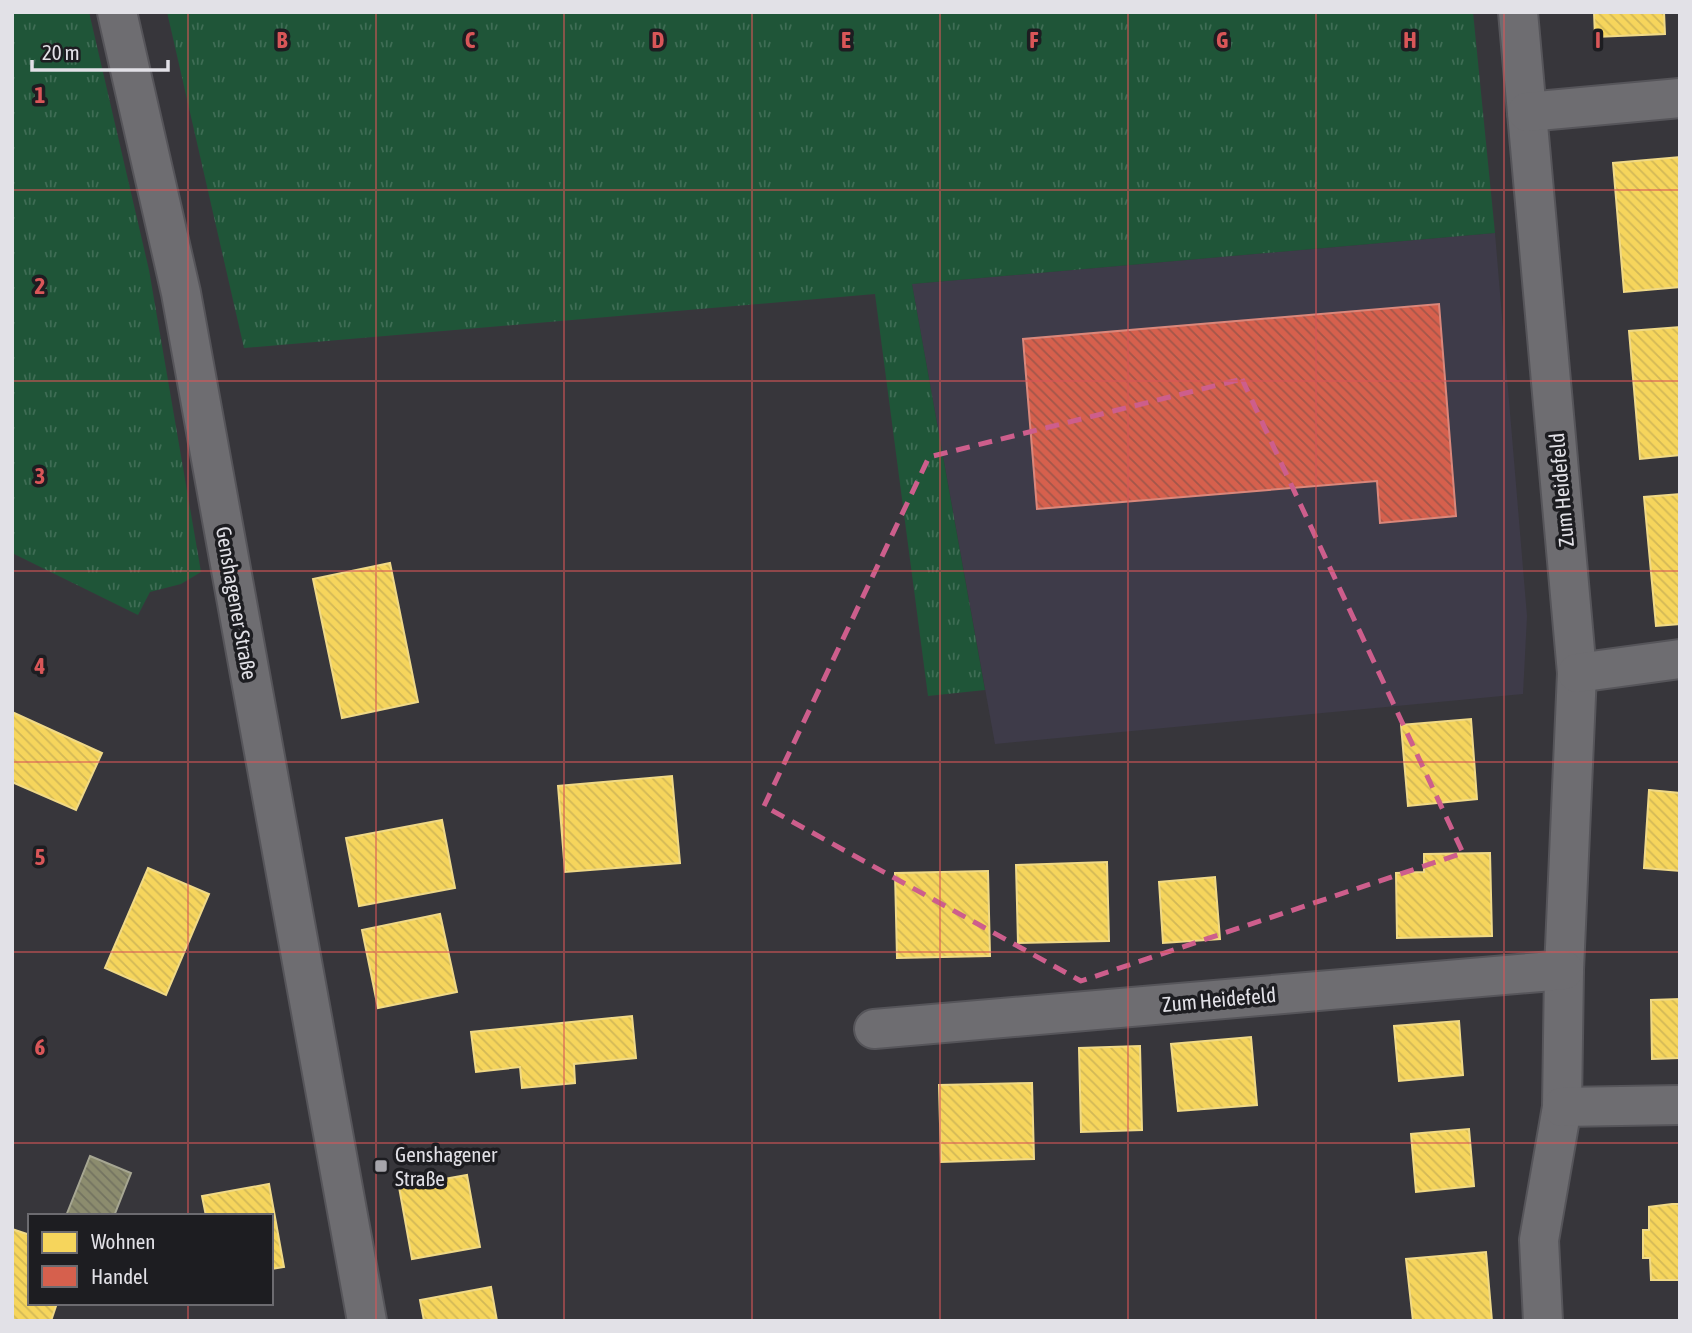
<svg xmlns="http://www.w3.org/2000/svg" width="1692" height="1333" font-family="'Asap Condensed',sans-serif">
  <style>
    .built { fill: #3e3b49 }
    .grass { fill: url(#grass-tufts) }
    .homes { fill: url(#homes-back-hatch); stroke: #f0d986; stroke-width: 2 }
    .shops { fill: url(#shops-back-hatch); stroke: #da877b; stroke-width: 2 }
    .industry { fill: url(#industry-back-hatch); stroke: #a6a692; stroke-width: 2 }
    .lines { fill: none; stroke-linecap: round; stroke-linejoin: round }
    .minor-casing { stroke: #56555a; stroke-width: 42 }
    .tertiary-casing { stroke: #56555a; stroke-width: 42 }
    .minor { stroke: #6e6d71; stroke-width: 38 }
    .tertiary { stroke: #6e6d71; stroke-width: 38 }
    .marked { fill: none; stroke: #cd5e8c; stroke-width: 5; stroke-dasharray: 14 9; stroke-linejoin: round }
    .grid { fill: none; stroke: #d95658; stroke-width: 2; stroke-opacity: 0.55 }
    .poi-dot { fill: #a6a5ab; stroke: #1d1d21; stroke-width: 2.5 }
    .labels { text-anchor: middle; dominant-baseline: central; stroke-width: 7; stroke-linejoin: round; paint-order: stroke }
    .street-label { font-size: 21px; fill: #e2e1e7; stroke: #1d1d21 }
    .poi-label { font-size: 21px; fill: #e2e1e7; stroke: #1d1d21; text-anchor: start }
    .grid-label { font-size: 23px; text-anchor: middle; font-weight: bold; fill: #d95658; stroke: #1d1d21; stroke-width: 7; stroke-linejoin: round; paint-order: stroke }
  </style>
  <defs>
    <pattern id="grass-tufts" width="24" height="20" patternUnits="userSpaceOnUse" patternTransform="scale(1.75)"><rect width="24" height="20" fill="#1f5538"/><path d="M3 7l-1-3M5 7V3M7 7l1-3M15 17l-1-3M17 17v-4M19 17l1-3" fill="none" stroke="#3f6d55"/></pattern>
    <pattern id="homes-back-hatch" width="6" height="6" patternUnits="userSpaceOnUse" patternTransform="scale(1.75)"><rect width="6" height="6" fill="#f6d55c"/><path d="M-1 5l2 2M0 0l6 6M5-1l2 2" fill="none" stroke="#d2b857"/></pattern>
    <pattern id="shops-back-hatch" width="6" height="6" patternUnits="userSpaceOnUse" patternTransform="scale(1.75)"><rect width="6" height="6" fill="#d6604d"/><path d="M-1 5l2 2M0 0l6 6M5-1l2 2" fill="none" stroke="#a3564a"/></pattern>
    <pattern id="industry-back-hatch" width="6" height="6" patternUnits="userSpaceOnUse" patternTransform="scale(1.75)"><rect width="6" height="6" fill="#8c8c6e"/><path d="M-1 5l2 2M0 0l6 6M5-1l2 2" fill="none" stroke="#737360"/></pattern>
  </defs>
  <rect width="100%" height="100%" fill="#37363b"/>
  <!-- built -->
  <path class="built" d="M1495,233L1527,616L1523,694L995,744L912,284Z"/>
  <!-- grass -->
  <g class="grass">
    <path d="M12,12H89L149,270L201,572L181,584L150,592L138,615L12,553Z"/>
    <path d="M167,12H1473L1495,233L912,284L985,690L928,696L875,294L244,348Z"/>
  </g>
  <!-- homes -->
  <g class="homes">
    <path d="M1594,12H1664L1665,34L1595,37Z"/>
    <path d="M1680,157V287L1624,292L1613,163Z"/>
    <path d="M1680,327V455L1640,459L1629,331Z"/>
    <path d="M1680,494V624L1656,626L1644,497Z"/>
    <path d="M390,563L418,702L342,718L313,579Z"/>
    <path d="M12,712L102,753L76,810L12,782Z"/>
    <path d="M1471,719L1477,799L1408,806L1401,725Z"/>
    <path d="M672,776L680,863L565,872L558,786Z"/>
    <path d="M1649,790L1680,793V871L1644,868Z"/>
    <path d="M442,820L455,888L359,906L346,838Z"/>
    <path d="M1490,853L1492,936L1397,938L1396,873L1424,872V854Z"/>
    <path d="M1107,862L1109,941L1018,943L1016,865Z"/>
    <path d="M148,868L209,894L166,995L105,968Z"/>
    <path d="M988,871L990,956L897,958L895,873Z"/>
    <path d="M1215,877L1220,939L1163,943L1159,882Z"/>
    <path d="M440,914L457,992L378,1008L362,930Z"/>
    <path d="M1680,999V1058L1652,1059L1651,1000Z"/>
    <path d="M632,1016L636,1058L574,1064L575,1083L522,1088L520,1067L476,1072L471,1032Z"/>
    <path d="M1459,1021L1463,1075L1399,1081L1394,1026Z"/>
    <path d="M1251,1037L1257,1105L1178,1111L1171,1044Z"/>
    <path d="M1140,1046L1142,1130L1081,1132L1079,1048Z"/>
    <path d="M1032,1083L1034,1159L941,1162L939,1085Z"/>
    <path d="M1469,1129L1474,1186L1416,1192L1411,1134Z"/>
    <path d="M467,1175L480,1247L412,1259L399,1187Z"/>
    <path d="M269,1184L284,1267L271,1269V1216H206L202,1196Z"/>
    <path d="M1672,1204H1680V1280H1651L1650,1258H1643V1230H1649V1207Z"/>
    <path d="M12,1229L30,1235V1303H57L51,1321H12Z"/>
    <path d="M1486,1252L1492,1321H1413L1406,1259Z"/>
    <path d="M491,1287L497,1321H424L420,1300Z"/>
  </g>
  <!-- shops -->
  <path class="shops" d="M1439,304L1456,516L1380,523L1377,481L1037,509L1023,339Z"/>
  <!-- industry -->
  <path class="industry" d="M90,1156L131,1173L114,1216H66Z"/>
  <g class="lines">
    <!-- minor casing -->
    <g class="minor-casing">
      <g id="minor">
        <path d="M1518,12L1577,673L1564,970L1562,1107L1539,1240L1543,1321"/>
        <path d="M1527,112L1680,98"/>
        <path d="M1577,673L1680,659"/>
        <path d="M874,1029L1564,970"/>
        <path d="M1562,1107L1680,1105"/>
      </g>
    </g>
    <!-- tertiary casing -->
    <g class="tertiary-casing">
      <path id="tertiary" d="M117,12L181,293L367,1321"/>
    </g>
    <!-- minor -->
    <use href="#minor" class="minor"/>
    <!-- tertiary -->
    <use href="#tertiary" class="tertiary"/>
  </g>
  <!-- marked area -->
  <path class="marked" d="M1242,379L1463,853L1081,981L764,806L929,457Z"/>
  <!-- grid -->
  <path class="grid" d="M188,12V1216M376,12V1321M564,12V1321M752,12V1321M940,12V1321M1128,12V1321M1316,12V1321M1504,12V1321M12,190H1680M12,381H1680M12,571H1680M12,762H1680M12,952H1680M12,1143H1680M188,1303V1321"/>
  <!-- markers -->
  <rect class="poi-dot" x="374" y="1159" width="14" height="14" rx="3.5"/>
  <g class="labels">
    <!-- street labels -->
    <g class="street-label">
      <text transform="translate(1561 490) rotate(-95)">Zum Heidefeld</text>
      <text transform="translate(237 603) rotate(80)">Genshagener Straße</text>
      <text transform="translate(1219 999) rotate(-5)">Zum Heidefeld</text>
    </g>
    <!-- poi labels -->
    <g class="poi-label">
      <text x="395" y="1154">Genshagener<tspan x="395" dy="24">Straße</tspan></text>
    </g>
  </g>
  <g class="grid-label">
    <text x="282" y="48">B</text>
    <text x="470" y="48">C</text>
    <text x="658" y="48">D</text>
    <text x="846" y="48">E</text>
    <text x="1034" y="48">F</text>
    <text x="1222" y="48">G</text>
    <text x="1410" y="48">H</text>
    <text x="1598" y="48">I</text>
    <text x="40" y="103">1</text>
    <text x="40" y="294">2</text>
    <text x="40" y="484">3</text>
    <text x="40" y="674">4</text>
    <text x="40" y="865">5</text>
    <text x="40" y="1055">6</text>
  </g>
  <!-- border -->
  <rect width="1692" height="1333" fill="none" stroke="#e2e1e7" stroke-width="28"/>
  <!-- legend -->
  <rect x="28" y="1214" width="245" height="91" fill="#1d1d21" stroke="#6c6b70" stroke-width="2"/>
  <rect x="42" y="1232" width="35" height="21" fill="#f6d55c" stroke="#6c6b70" stroke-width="2"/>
  <text x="91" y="1249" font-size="21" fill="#e2e1e7">Wohnen</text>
  <rect x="42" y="1266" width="35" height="21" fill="#d6604d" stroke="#6c6b70" stroke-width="2"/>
  <text x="91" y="1284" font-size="21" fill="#e2e1e7">Handel</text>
  <!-- scale -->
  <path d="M32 60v10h136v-10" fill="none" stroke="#e2e1e7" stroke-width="3.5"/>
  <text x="42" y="60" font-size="21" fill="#e2e1e7" stroke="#1d1d21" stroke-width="5" paint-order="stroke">20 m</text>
</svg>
